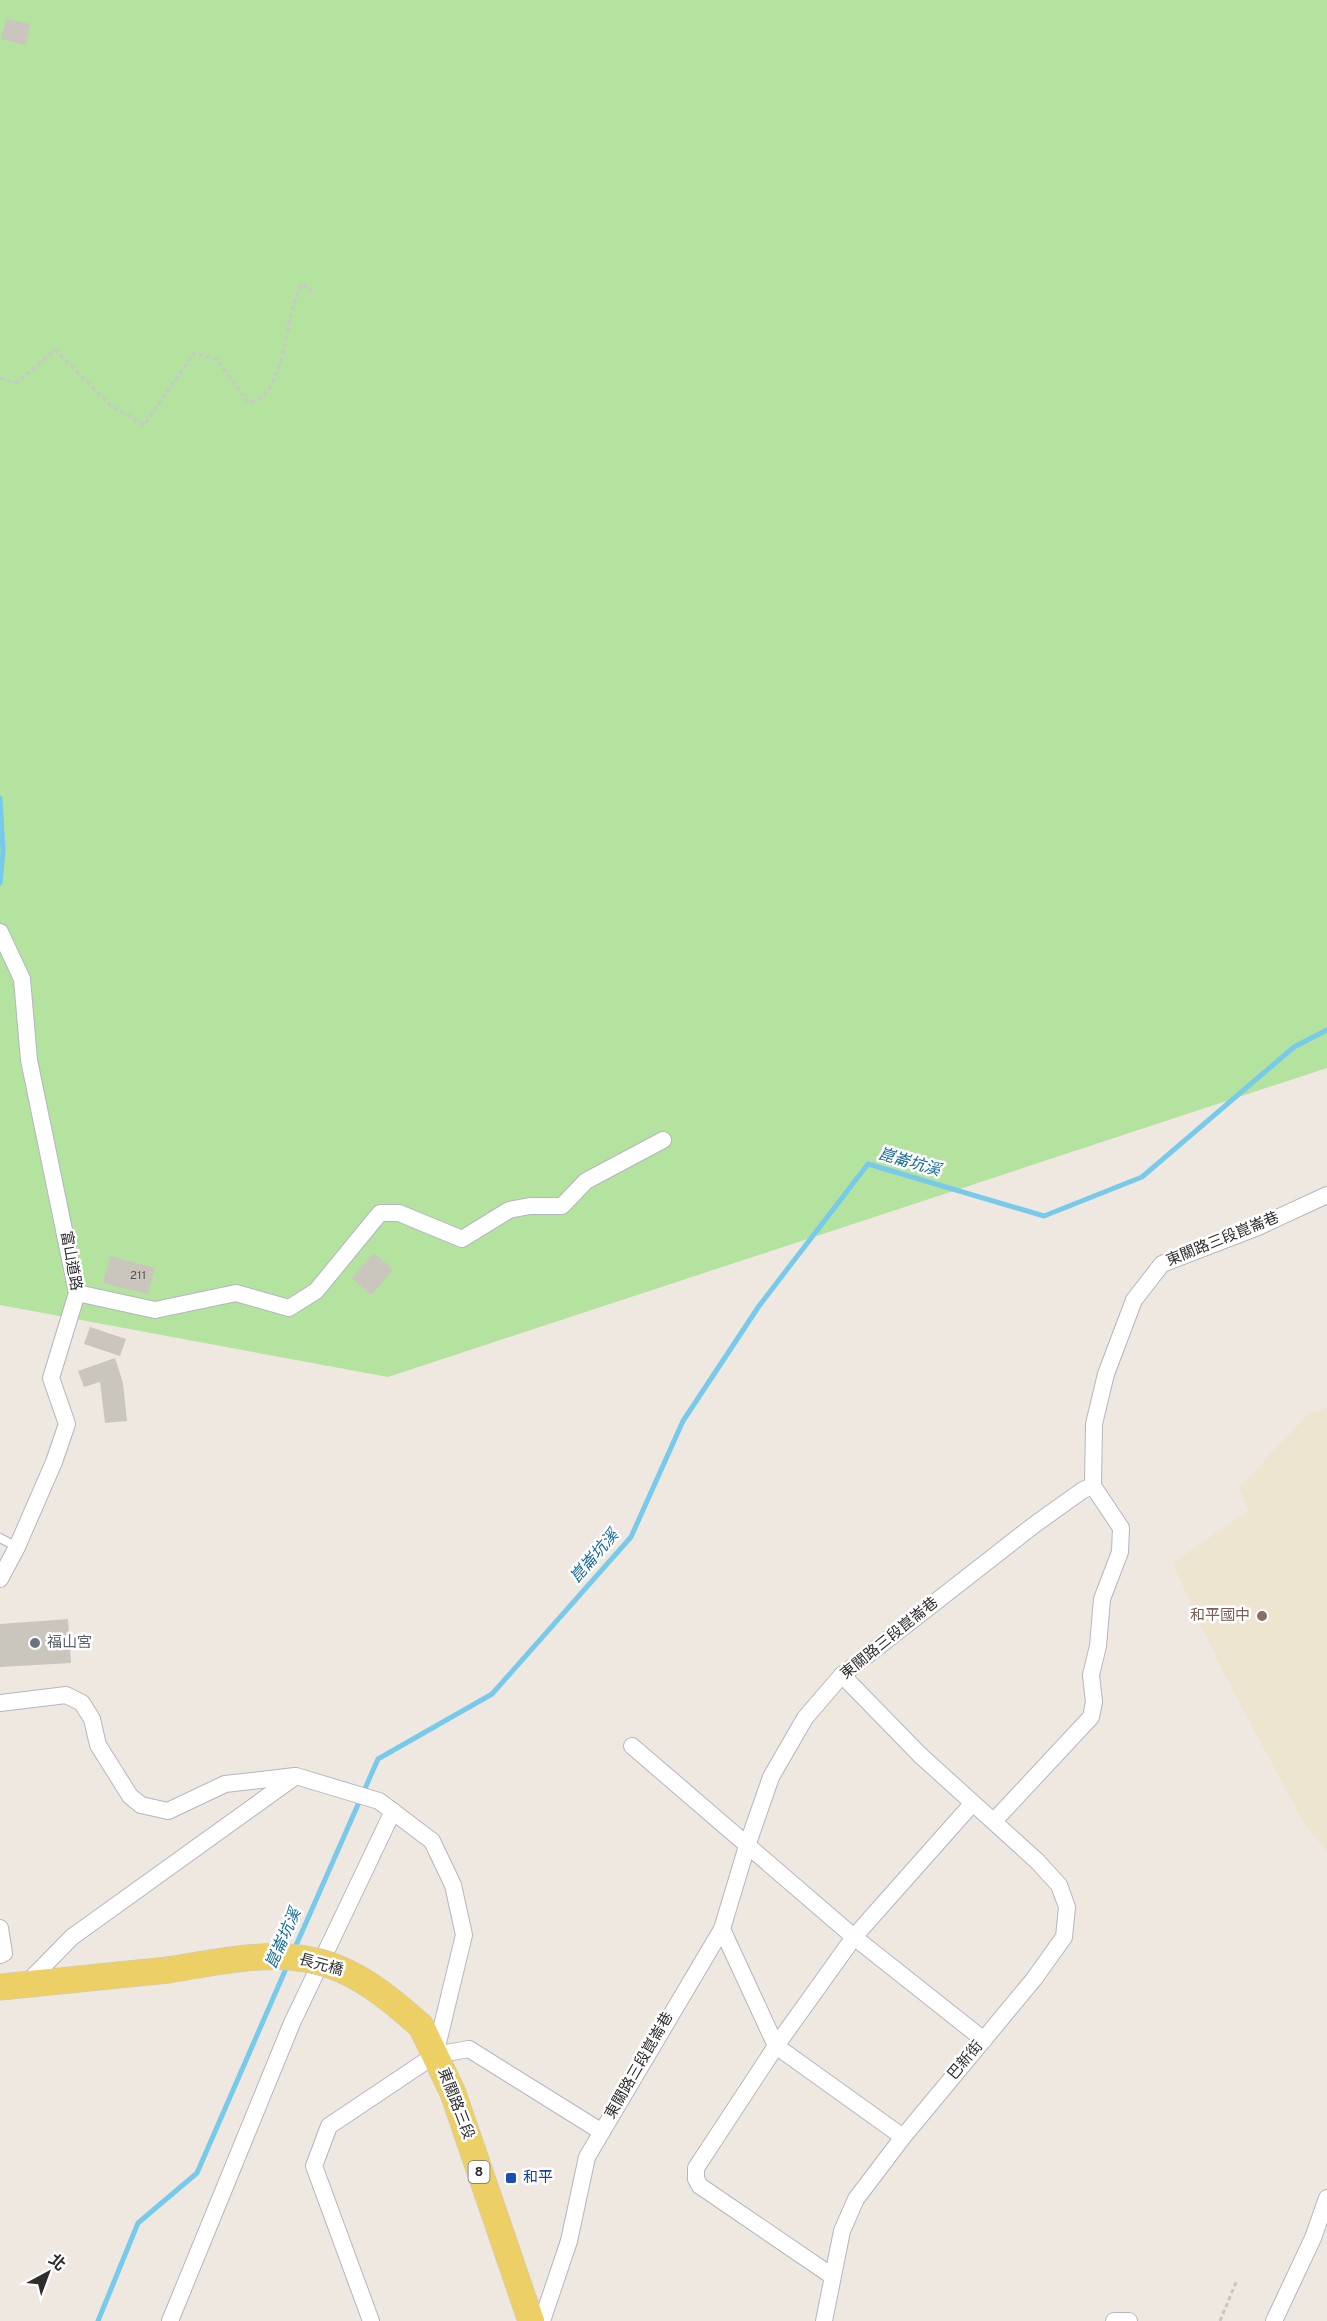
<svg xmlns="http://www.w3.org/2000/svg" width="1327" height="2321" font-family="Overpass,'Noto Sans TC',sans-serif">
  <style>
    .education { fill: #eee5d1 }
    .green { fill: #b4e29f }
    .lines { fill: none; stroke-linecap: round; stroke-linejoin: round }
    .stream { stroke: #78caeb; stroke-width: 5 }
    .building { fill: #cac6be }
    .lane-casing { stroke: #b3b6c0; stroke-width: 10 }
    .street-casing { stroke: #b3b6c0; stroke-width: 18 }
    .primary-casing { stroke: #c8c8c8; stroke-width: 27 }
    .path { stroke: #c8c8c8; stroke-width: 3; stroke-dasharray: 4.5 3; stroke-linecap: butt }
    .lane { stroke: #fff; stroke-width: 8 }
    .street { stroke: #fff; stroke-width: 16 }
    .primary { stroke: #ecd066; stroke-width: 26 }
    .primary-bridge-casing { stroke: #c8c8c8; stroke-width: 27; stroke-linecap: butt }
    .primary-bridge { stroke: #ecd066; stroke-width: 26 }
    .education-dot { fill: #8d6e63; stroke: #fff; stroke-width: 2 }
    .worship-dot { fill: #6b7280; stroke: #fff; stroke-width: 2 }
    .transit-dot { fill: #1a4fb4; stroke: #fff; stroke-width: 2 }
    .labels { text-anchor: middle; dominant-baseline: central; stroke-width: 5; stroke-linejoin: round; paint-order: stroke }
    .number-label { font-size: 12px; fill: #545351 }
    .shield { fill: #fff; stroke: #6c6c6c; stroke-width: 1.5 }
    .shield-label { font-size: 14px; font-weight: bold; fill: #2d2d2d }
    .street-label { font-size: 15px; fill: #2d2d2d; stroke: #fff }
    .education-label { font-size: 15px; fill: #785e54; stroke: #fff; text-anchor: end }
    .worship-label { font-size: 15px; fill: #5b616d; stroke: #fff; text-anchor: start }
    .transit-label { font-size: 15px; fill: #164399; stroke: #fff; text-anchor: start }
    .water-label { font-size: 16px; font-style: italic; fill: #13699b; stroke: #fff }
  </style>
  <rect width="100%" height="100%" fill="#eee8e0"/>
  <!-- education -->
  <path class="education" d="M1327,1408V1852L1303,1822L1221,1668L1172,1563L1248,1511L1239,1488L1308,1414Z"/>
  <!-- green -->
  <path class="green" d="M0,0H1327V1068L388,1377L0,1305Z"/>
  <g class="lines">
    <!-- stream -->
    <g class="stream">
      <path d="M0,798L3,851L0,883"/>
      <path d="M294,1950L378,1759L492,1694L631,1537L683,1421L759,1306L868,1164L1044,1216L1142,1177L1294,1047L1327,1030"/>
      <path d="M98,2321L138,2223L197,2173L288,1964"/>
    </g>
  </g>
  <!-- building -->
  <g class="building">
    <path d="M6,19L30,24L26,45L1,39Z"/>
    <path d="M374,1253L393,1270L371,1295L352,1278Z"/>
    <path d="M110,1256L155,1268L148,1294L103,1283Z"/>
    <path d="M90,1327L126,1339L120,1356L84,1344Z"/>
    <path d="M115,1358L123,1383L127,1421L105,1423L100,1382L84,1387L78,1371Z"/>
    <path d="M68,1619L71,1663L0,1667V1624Z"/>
  </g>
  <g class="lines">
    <!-- lane casing -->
    <g class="lane-casing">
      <path id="lane" d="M0,1538L17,1547"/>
    </g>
    <!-- street casing -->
    <g class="street-casing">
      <g id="street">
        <path d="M0,932L22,979L29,1060L77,1293L51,1378L67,1424L54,1462L17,1547L0,1579"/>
        <path d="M77,1293L155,1310L236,1293L289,1308L316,1291L380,1213H399L462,1239L509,1210L530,1206H562L586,1181L663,1140"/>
        <path d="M1093,1486L1094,1424L1106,1374L1134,1300L1162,1264L1258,1227L1327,1195"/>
        <path d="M0,1703L66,1695L82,1703L92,1719L98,1745L130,1796L141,1805L168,1811L225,1784L295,1776"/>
        <path d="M632,1746L854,1937L984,2040"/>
        <path d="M994,1821L1091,1717L1094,1702L1091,1675L1098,1646L1102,1599L1120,1552L1121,1528L1093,1486"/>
        <path d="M0,1928L4,1953L0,1955"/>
        <path d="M722,1929L776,2046L903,2137"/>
        <path d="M24,1986L72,1937L296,1776L379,1801L432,1841L453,1885L464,1935L435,2055"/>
        <path d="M832,2276L700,2186L696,2179V2168L776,2046L854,1937L972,1804"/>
        <path d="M170,2321L292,2023L393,1811"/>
        <path d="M371,2321L314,2166L329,2126L435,2055L469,2049L602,2132"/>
        <path d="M542,2321L569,2241L587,2157L722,1929L747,1846L771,1777L805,1718L842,1675L1034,1525L1083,1490L1093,1486"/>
        <path d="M824,2321L842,2231L856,2199L903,2137L1034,1979L1064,1937L1067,1907L1059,1885L1037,1861L920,1755L842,1675"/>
        <path d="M1114,2321H1129"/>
        <path d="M1274,2321L1313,2238L1327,2198"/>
      </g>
    </g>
    <!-- primary casing -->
    <g class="primary-casing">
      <g id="primary">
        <path d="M0,1987L168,1970"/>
        <path d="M421,2026L453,2093L531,2321"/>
      </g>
    </g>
    <!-- path -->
    <g class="path">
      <path d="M0,378L16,383L55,350L110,405L144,425L194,353L216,359L249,403C253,401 259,400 262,397C287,372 285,317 301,284L314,293"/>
      <path d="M1220,2321L1237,2280"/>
    </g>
    <!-- lane -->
    <use href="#lane" class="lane"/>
    <!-- street -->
    <use href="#street" class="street"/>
    <!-- primary -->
    <use href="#primary" class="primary"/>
    <!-- primary-bridge casing -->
    <g class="primary-bridge-casing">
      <path id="primary-bridge" d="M168,1970C224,1961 287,1945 342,1970C372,1983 397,2005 421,2026"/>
    </g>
    <!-- primary-bridge -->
    <use href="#primary-bridge" class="primary-bridge"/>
  </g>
  <!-- markers -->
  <circle class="education-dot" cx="1262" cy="1616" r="6"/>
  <circle class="worship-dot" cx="35" cy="1643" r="6"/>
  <rect class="transit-dot" x="505" y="2172" width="12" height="12" rx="3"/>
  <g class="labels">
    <!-- number labels -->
    <g class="number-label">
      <text x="138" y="1276">211</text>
    </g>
    <!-- shield labels -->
    <rect class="shield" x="468.5" y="2161" width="21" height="22" rx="4.5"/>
    <g class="shield-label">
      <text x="479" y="2172">8</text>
    </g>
    <!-- street labels -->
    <g class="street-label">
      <text transform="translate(1223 1240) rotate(-22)">東關路三段崑崙巷</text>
      <text transform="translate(70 1261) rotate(80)">富山道路</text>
      <text transform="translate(890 1639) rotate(-39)">東關路三段崑崙巷</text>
      <text transform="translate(321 1966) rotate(15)">長元橋</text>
      <text transform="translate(966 2061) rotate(-50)">巴新街</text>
      <text transform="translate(640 2066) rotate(-60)">東關路三段崑崙巷</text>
      <text transform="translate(455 2104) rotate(69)">東關路三段</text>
    </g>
    <!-- education labels -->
    <g class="education-label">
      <text x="1250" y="1616">和平國中</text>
    </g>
    <!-- worship labels -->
    <g class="worship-label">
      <text x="47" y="1643">福山宮</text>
    </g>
    <!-- transit labels -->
    <g class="transit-label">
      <text x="523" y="2178">和平</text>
    </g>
    <!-- water labels -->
    <g class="water-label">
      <text transform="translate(909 1163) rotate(16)">崑崙坑溪</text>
      <text transform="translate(595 1557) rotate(-49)">崑崙坑溪</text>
      <text transform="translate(284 1939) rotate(-66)">崑崙坑溪</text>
    </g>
  </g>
  <!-- north arrow -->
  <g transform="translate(48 2273) rotate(41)" stroke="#ffffff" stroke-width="4.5" paint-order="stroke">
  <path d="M0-4.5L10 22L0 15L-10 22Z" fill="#2d2d2d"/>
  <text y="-9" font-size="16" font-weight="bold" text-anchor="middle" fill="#2d2d2d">北</text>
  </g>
</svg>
